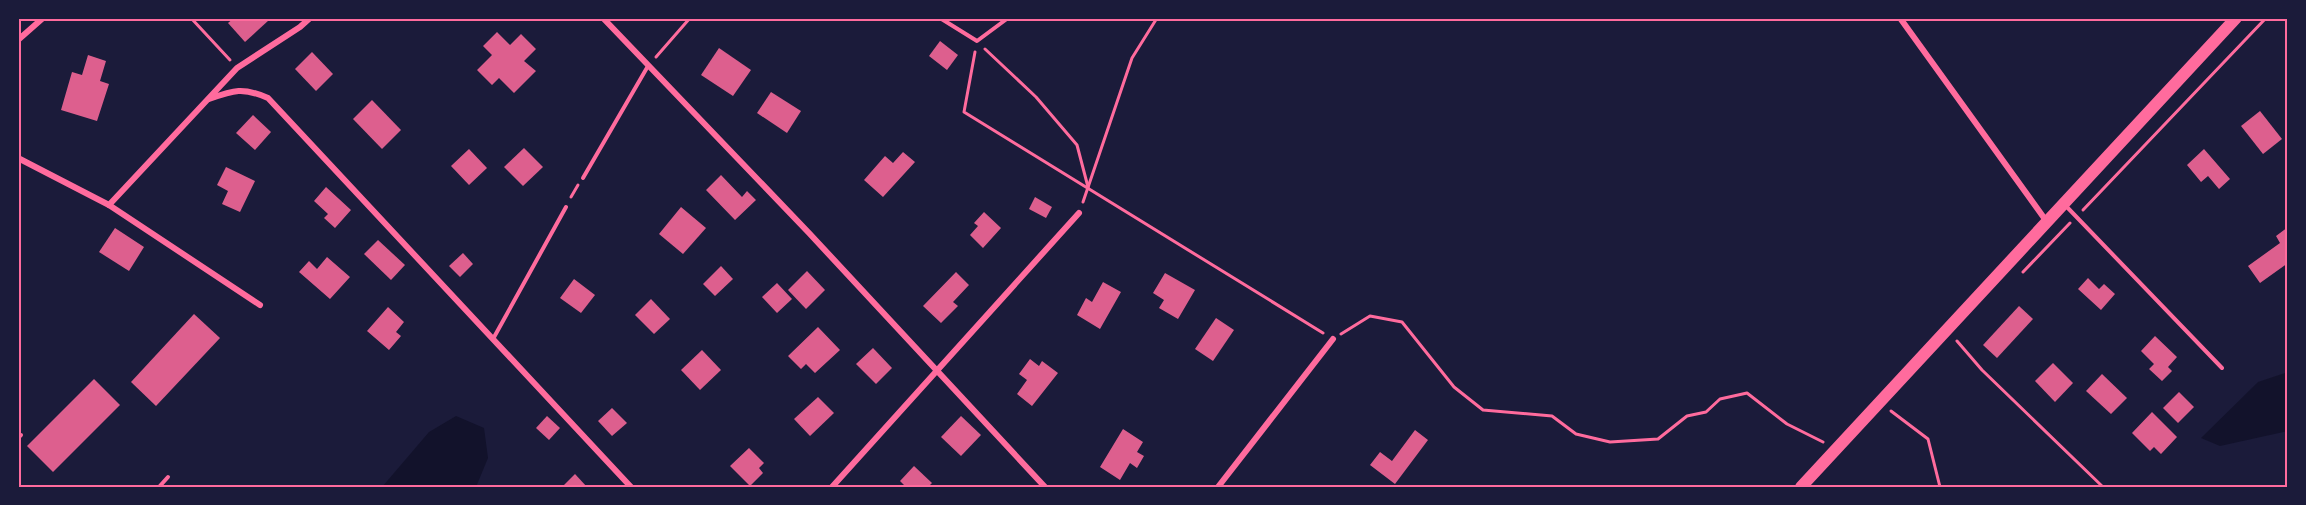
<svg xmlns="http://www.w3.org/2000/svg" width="2306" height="505" font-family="'Nunito Sans',sans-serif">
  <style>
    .water { fill: #12122b }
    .building { fill: #dd5f8e }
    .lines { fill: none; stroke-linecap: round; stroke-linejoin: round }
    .path { stroke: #ff6b9d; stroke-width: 3 }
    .service { stroke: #ff6b9d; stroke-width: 4 }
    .minor { stroke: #ff6b9d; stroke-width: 6 }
    .secondary { stroke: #ff6b9d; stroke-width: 12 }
    .neatline { fill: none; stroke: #ff6b9d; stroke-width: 2 }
  </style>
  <rect width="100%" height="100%" fill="#1b1b3a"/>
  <!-- water -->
  <g class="water">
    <path d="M2288,372V431L2220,446L2201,438L2258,382Z"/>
    <path d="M456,416L484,428L488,458L476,487H382L429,432Z"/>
  </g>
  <!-- building -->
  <g class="building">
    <path d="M234,18H267L269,20L245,42L228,23Z"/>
    <path d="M497,32L510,45L521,34L536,49L524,61L536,71L514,93L499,78L492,85L477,70L492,55L483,46Z"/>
    <path d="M940,41L958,55L947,70L929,56Z"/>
    <path d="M719,48L751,70L733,96L701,75Z"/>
    <path d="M312,52L333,74L316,91L295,69Z"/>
    <path d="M88,55L106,61L100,81L109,84L97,121L61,110L72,72L82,75Z"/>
    <path d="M771,92L801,111L787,133L757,113Z"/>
    <path d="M372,100L401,130L382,149L353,119Z"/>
    <path d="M2260,111L2282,139L2263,154L2241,126Z"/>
    <path d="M253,115L271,132L255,150L236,133Z"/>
    <path d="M524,148L543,167L523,186L504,167Z"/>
    <path d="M469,149L487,168L469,185L451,166Z"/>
    <path d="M2204,149L2230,179L2219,189L2208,176L2201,182L2187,165Z"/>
    <path d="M903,152L915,162L883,197L864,180L885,156L893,163Z"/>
    <path d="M226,167L255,181L240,212L222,204L228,191L217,185Z"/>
    <path d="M721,175L742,197L747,191L756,200L735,220L706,190Z"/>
    <path d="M326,187L351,210L335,228L324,218L328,214L314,201Z"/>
    <path d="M1035,197L1052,207L1046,218L1029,209Z"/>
    <path d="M681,207L706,228L683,254L659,234Z"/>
    <path d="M984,212L1001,228L983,248L970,235L978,226L974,223Z"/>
    <path d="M2288,227V263L2260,283L2248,266L2280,243L2276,236Z"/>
    <path d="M115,228L144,247L129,271L99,252Z"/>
    <path d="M378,240L405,265L391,280L364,254Z"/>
    <path d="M463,253L473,264L460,277L449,266Z"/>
    <path d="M327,257L350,277L330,299L299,272L309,261L317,269Z"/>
    <path d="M721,266L733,279L715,296L703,284Z"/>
    <path d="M807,271L825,290L806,309L788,290Z"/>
    <path d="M956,272L969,285L953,302L958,306L941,323L923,306Z"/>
    <path d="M1165,273L1195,290L1178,319L1159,308L1164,300L1153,293Z"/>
    <path d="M2088,278L2099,289L2104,284L2115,294L2101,310L2078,289Z"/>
    <path d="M574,279L595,295L581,313L560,298Z"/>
    <path d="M1103,282L1121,292L1100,329L1077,315L1086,298L1092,302Z"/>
    <path d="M777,283L792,299L777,313L762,297Z"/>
    <path d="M651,299L670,319L654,334L635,315Z"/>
    <path d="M2019,306L2033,319L1997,358L1983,345Z"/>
    <path d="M388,307L404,322L396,332L401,336L389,350L367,331Z"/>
    <path d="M194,314L220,338L156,406L131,382Z"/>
    <path d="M1216,318L1234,330L1213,361L1195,349Z"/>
    <path d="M818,327L840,350L815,373L806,364L801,369L788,356Z"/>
    <path d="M2155,336L2177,357L2168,367L2172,371L2162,381L2149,369L2154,364L2141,351Z"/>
    <path d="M873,348L892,368L876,384L856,364Z"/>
    <path d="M702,350L721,370L700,390L681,370Z"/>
    <path d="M1030,359L1039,366L1042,361L1058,373L1032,406L1017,394L1027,380L1019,374Z"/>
    <path d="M2053,363L2073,383L2055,402L2035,381Z"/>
    <path d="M2102,374L2127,398L2111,414L2086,391Z"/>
    <path d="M94,379L120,405L53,472L27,446Z"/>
    <path d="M2179,392L2194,407L2178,423L2163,408Z"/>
    <path d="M818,397L834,413L810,436L794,419Z"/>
    <path d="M612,408L627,423L612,436L598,421Z"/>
    <path d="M2152,412L2177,437L2161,454L2154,447L2150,451L2132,433Z"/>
    <path d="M547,416L560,428L549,440L536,428Z"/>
    <path d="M961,416L981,435L961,456L941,437Z"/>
    <path d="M1123,429L1143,442L1137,452L1144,456L1137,468L1130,463L1120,480L1100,467Z"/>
    <path d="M1415,430L1428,440L1395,484L1370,465L1380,452L1392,461Z"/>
    <path d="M749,448L764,463L759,468L763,473L750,486L730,466Z"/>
    <path d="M914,466L932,483L928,487H906L900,481Z"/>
    <path d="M575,474L587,487H562Z"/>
  </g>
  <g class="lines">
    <!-- path -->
    <g class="path">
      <path d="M191,18L230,60"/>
      <path d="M985,49L1036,97L1077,145L1088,187"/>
      <path d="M975,52L964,112L1323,333"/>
      <path d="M656,57L690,18"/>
      <path d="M571,197L578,185"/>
      <path d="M1083,202L1132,58L1157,18"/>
      <path d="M2083,210L2266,18"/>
      <path d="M2023,272L2070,223"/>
      <path d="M1341,334L1370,316L1402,322L1454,387L1483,410L1552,416L1576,434L1610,442L1658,439L1687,416L1706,412L1720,399L1747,393L1787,424L1823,442"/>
      <path d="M1957,341L1982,370L2103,487"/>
      <path d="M1891,411L1928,439L1940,487"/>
    </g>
    <!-- service -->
    <g class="service">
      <path d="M940,18L977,41L1008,18"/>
      <path d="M583,178L648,66"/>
      <path d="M2065,205L2222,368"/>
      <path d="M493,339L566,207"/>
      <path d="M18,438L21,435"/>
      <path d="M159,487L168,477"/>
    </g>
    <!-- minor -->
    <g class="minor">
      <path d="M603,18L809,233L1045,487"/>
      <path d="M1900,18L2047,222"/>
      <path d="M18,40L43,18"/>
      <path d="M209,99C234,90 243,87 268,98L631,487"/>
      <path d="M18,158L109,205L260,305"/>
      <path d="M109,205L237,68L300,27L310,18"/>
      <path d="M832,487L1079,213"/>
      <path d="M1218,487L1333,339"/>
    </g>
    <!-- secondary -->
    <path class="secondary" d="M1801,487L2236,18"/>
  </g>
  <!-- border -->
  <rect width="2306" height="505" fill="none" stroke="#1b1b3a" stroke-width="39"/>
  <rect x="20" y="20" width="2266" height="466" class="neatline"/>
</svg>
